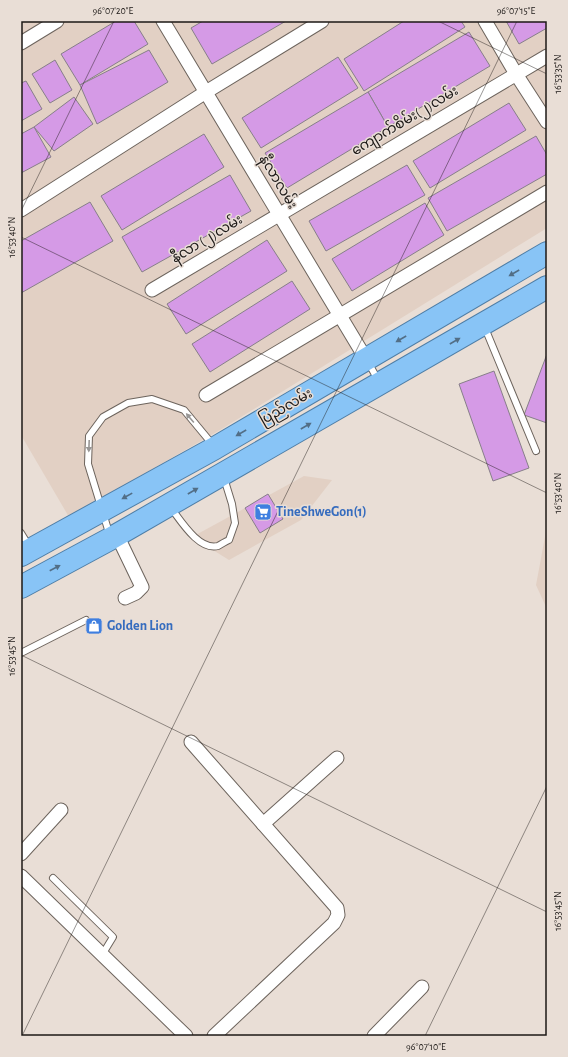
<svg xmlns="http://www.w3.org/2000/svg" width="568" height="1057" font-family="'Alegreya Sans','Noto Sans Myanmar',sans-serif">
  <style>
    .built { fill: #e2d0c4 }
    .building { fill: #d59ae6; stroke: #877f89 }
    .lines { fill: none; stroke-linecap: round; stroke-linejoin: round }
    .service-casing { stroke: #6d645d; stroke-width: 8 }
    .minor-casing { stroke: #6d645d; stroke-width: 15 }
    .trunk-casing { stroke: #4f7ea6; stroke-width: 24 }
    .service { stroke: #fff; stroke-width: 6 }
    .minor { stroke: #fff; stroke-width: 13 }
    .trunk { stroke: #88c4f6; stroke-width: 22 }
    .oneway { fill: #526e86 }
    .oneway2 { fill: #999796 }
    .ticks { fill: none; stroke: #1c1816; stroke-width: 1; stroke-opacity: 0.45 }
    .labels { text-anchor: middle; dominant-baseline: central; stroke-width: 3; stroke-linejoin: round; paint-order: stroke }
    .street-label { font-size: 14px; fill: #1c1816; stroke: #e9ded6 }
    .shop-label { font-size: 14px; font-weight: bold; fill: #366cbe; stroke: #e9ded6; text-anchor: start }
    .neatline { fill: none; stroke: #1c1816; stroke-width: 1.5 }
    .ticks-label { font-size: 10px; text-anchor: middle; fill: #1c1816 }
  </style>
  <rect width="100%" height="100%" fill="#e9ded6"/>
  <!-- built -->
  <g class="built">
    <path d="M21,21H547V228L220,430L69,517L21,435Z"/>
    <path d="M304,476L332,480L301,520L229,560L192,537Z"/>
    <path d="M547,526V609L536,585Z"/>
  </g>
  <!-- building -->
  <g class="building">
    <path d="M116,21H134L148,44L80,85L61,54Z"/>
    <path d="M203,21H286L212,64L191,28Z"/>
    <path d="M404,21H461L465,27L364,91L344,59Z"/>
    <path d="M506,21H547V28L519,44Z"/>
    <path d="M469,32L490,66L388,127L368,92Z"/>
    <path d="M149,50L168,82L97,124L80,85Z"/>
    <path d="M338,57L358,88L261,148L242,118Z"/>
    <path d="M55,60L72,90L50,103L32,74Z"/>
    <path d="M26,81L42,109L21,121V83Z"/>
    <path d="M368,92L388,127L287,188L265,153Z"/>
    <path d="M74,97L93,124L54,151L34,127Z"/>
    <path d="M509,103L526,130L430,188L413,161Z"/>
    <path d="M34,127L51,157L21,173V134Z"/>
    <path d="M204,134L224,167L122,230L101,196Z"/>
    <path d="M536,136L547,155V174L447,231L428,198Z"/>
    <path d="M407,165L425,195L326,251L309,221Z"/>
    <path d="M230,175L251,211L142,272L122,237Z"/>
    <path d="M90,202L113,241L21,293V241Z"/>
    <path d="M425,203L444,235L352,291L332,259Z"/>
    <path d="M267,240L287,271L186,334L167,304Z"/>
    <path d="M292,281L310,309L210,372L192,344Z"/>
    <path d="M547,354V423L524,415Z"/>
    <path d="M494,371L529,468L493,481L459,384Z"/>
    <path d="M268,494L283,519L260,533L245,508Z"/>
  </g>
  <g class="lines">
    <!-- service casing -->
    <g class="service-casing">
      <g id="service">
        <path d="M485,328L536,451"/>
        <path d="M368,362L378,380"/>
        <path d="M171,508C181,521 199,551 218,546C222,544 226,541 229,540L235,523L232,504L224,478"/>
        <path d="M21,533L29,546"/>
        <path d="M110,536L88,464L89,436L103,417L128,403L152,399L184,410L213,445"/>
        <path d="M21,653L86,620"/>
        <path d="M53,878L113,937L102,955"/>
      </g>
    </g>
    <!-- minor casing -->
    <g class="minor-casing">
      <g id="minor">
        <path d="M163,21L366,359"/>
        <path d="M485,21L516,74L547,122"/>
        <path d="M21,43L57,21"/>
        <path d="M21,210L206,92L322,21"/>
        <path d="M152,290L547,56"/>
        <path d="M206,395L547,192"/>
        <path d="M117,535L142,587L136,593L125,598"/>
        <path d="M191,742L337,908L338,915L334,923L214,1036"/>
        <path d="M263,824L337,758"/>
        <path d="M21,854L61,810"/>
        <path d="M21,876L186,1036"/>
        <path d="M374,1036L422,987"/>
      </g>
    </g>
    <!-- trunk casing -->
    <g class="trunk-casing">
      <g id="trunk">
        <path d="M21,555L215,448L547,253"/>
        <path d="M21,587L110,539L547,287"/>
      </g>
    </g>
    <!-- service -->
    <use href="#service" class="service"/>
    <!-- minor -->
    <use href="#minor" class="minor"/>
    <!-- trunk -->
    <use href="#trunk" class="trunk"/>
  </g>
  <!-- one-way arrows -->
  <defs><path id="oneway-solid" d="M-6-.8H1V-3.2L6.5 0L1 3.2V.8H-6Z"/></defs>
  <g class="oneway">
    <use href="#oneway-solid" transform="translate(514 273) rotate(150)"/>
    <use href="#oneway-solid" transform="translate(401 339) rotate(150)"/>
    <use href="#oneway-solid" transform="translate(455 341) rotate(-30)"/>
    <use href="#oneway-solid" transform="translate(306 426) rotate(-30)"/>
    <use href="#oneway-solid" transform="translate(241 433) rotate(150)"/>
    <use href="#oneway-solid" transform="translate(193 491) rotate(-30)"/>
    <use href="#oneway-solid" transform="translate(127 496) rotate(151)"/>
    <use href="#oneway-solid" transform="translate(55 568) rotate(-28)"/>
  </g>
  <g class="oneway2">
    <use href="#oneway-solid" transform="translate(190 418) rotate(-130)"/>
    <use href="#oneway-solid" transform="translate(89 446) rotate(92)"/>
  </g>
  <!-- ticks -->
  <path class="ticks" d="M438,21L547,74M21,211L114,21M21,237L547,493M21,655L547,912M22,1036L517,21M425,1036L547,786"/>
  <!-- icons -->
  <defs>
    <g id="supermarket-square" transform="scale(0.9)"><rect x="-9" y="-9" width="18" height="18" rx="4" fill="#3f7fe0" stroke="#e9ded6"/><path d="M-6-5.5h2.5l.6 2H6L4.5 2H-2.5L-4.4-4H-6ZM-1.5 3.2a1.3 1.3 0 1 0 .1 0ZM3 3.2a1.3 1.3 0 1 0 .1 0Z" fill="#fff"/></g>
    <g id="shop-square" transform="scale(0.9)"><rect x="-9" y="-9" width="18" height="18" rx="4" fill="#3f7fe0" stroke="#e9ded6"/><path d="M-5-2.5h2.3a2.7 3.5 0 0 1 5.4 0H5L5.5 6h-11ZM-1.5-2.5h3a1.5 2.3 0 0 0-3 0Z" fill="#fff"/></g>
  </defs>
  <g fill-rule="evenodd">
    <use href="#supermarket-square" x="263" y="512"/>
    <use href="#shop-square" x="94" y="626"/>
  </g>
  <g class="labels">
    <!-- street labels -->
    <g class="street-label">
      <text transform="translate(405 121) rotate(-31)">ကျောက်စိမ်း(၂)လမ်း</text>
      <text transform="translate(278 182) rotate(59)">နီလာလမ်း</text>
      <text transform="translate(207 239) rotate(-31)">နီလာ (၂)လမ်း</text>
      <text transform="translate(286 407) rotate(-30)">ပြည်လမ်း</text>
    </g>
    <!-- shop labels -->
    <g class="shop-label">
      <text x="276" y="512">TineShweGon(1)</text>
      <text x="107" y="626">Golden Lion</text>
    </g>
  </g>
  <!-- border -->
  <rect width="568" height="1057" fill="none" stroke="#e9ded6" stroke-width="44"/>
  <rect x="22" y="22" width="524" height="1013" class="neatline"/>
  <g class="ticks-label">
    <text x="113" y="14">96°07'20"E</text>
    <text x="516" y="14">96°07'15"E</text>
    <text transform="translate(557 74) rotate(-90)" y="4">16°53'35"N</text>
    <text transform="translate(11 237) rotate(-90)" y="4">16°53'40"N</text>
    <text transform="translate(557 493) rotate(-90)" y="4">16°53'40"N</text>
    <text transform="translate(11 656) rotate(-90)" y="4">16°53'45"N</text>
    <text transform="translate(557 911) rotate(-90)" y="4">16°53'45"N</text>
    <text x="426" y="1050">96°07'10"E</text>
  </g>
</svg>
